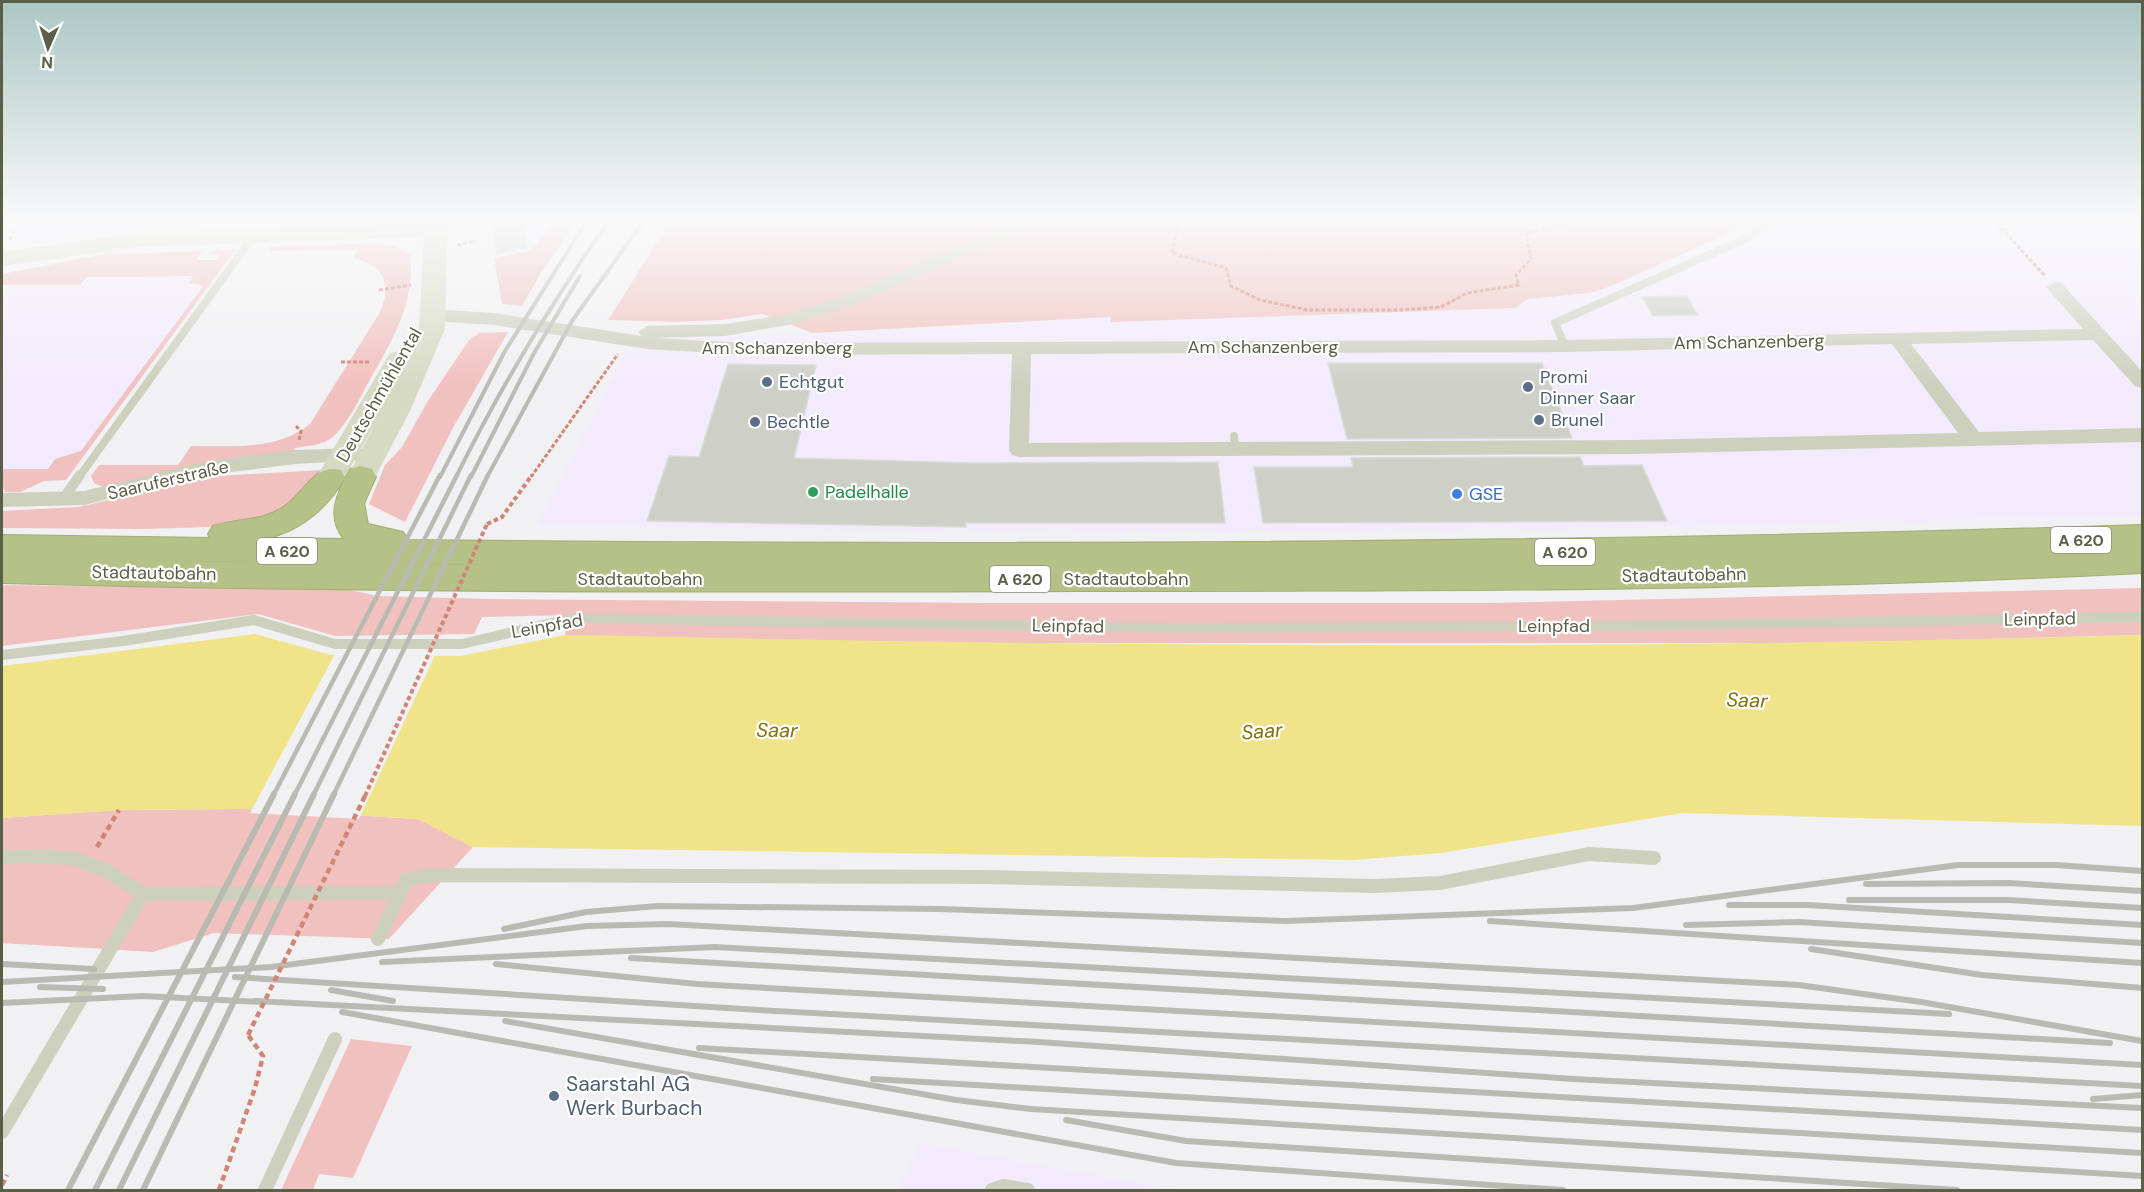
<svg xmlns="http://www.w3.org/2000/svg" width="2144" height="1192" font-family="'DM Sans',sans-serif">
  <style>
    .commercial { fill: #f2ebfd }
    .green { fill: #f1c1bf }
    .water { fill: #f0e38a }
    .pier { fill: #f1f1f3 }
    .building { fill: #ced0c8; stroke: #d9dcd5; stroke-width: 1.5 }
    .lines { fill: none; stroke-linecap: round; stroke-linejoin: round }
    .highway-casing { stroke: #a2ad72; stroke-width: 2 }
    .path-far2 { stroke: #d18575; stroke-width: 3; stroke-dasharray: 4 2; stroke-linecap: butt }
    .path-far1 { stroke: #d18575; stroke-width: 4; stroke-dasharray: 4.5 3; stroke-linecap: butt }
    .path { stroke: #d18575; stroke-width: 4.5; stroke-dasharray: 6 4; stroke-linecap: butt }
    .lane-far2 { stroke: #ced0be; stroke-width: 8 }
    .lane-far1 { stroke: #ced0be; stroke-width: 10 }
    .lane { stroke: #ced0be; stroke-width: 14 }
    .street { fill: #ced0be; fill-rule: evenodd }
    .secondary { fill: #d6dac3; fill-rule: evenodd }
    .highway { fill: #b6c187; fill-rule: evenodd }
    .rail-far2 { stroke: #b9bbb3; stroke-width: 4 }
    .rail-far1 { stroke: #b9bbb3; stroke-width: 4.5 }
    .rail { stroke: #b9bbb3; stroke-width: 6 }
    .path-bridge-far1 { stroke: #d18575; stroke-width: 4; stroke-dasharray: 4.5 3; stroke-linecap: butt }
    .path-bridge { stroke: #d18575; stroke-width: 4.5; stroke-dasharray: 6 4; stroke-linecap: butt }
    .service-dot { fill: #5c6f8a; stroke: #fff; stroke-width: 2 }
    .leisure-dot { fill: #2e9e5b; stroke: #fff; stroke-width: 2 }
    .shop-dot { fill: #3f7fe0; stroke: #fff; stroke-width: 2 }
    .labels { text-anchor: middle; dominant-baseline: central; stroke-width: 4.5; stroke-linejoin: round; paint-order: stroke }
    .shield { fill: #fff; stroke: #8d8f7f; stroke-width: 1.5 }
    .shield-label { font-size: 16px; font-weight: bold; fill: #5c5f48 }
    .street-label { font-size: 18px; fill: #5c5f48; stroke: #fff }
    .service-label { font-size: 18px; fill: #4e5e75; stroke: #fff; text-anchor: start }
    .leisure-label { font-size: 18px; fill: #27864d; stroke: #fff; text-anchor: start }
    .shop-label { font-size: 18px; fill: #366cbe; stroke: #fff; text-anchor: start }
    .water-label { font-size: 20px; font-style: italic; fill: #82730a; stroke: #fff }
    .near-service-label { font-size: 21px; fill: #4e5e75; stroke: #fff; text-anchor: start }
  </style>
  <rect width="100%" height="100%" fill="#f1f1f3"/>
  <!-- commercial -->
  <g class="commercial">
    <path d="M274,219L181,223L177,228L77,236L2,247V220L6,219Z"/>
    <path d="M490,219H557L532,250L494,258Z"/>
    <path d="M1753,219H2142V517L1960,519L1961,521L1926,520L1927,522L1905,523L1903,520L1837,521L1838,524H1827L1825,522L1751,526L1749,524L1698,525L1699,528L1648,525V529L1570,526L1571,530H1518L1517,528L1459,529V531L1381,529V532L1240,530L1239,533H1212V530H1170L1169,533H1151L1150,530H1126L1125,533L1072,532L1071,529L1012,530V532L943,528V531L538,525L622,359L637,338L907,330L1110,317L1111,322L1515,308L1527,299L1590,293L1610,286L1725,235Z"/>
    <path d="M214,250H235L66,480L44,481L20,492H2V274L99,255L202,251L196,260H216L219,255H210Z"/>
    <path d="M921,1143L1177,1190H898Z"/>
  </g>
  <!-- green -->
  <g class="green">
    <path d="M557,219H578L541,273L522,306L502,304L494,258L532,250Z"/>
    <path d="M672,219H1753L1725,235L1611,286L1590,293L1528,299L1515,308L1111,322L1110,317L813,333L762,314L722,320L675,322L608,320Z"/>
    <path d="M377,243L393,246L410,255C416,304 390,344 367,385C358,402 348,422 334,436C324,445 308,446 295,448L293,452L103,487L94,483L91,476L99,465H178L191,446C232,446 276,451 310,424L379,314C393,284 385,266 353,258L357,250L270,251L269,247Z"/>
    <path d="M214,250H235L66,480L44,481L20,492H5L2,484V469H48L55,459L81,451L202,288L199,284L189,283L193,276L87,277L80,285H2V274L99,255L202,251L196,260H216L219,255H210Z"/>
    <path d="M508,332L454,426L405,522L369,504L385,465L402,447L428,401L469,340L479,333Z"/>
    <path d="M322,470L291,510L240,526L145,529L2,528V511L78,507L217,476Z"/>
    <path d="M2,585L350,590L377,596L492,599L989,603H1490L2142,588V635L1832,643H914L565,635L568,615L482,617L474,634L335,636L258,614L2,646Z"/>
    <path d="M245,809L418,819L473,847L389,939L214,933L153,952L2,943V818L119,810Z"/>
    <path d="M351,1039L412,1046L353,1178L319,1174L313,1190H281Z"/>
  </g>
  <!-- water -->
  <path class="water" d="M255,634L331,655L460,656L565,635H581C1101,647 1623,650 2142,635V826L1683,813L1441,853L1352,860L473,847L418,819L245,809L119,810L2,818V666Z"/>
  <!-- pier -->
  <path class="pier" d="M336,652L436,653L359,819L250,813Z"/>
  <!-- building -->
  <g class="building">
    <path d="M523,220L527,248L497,254L493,226Z"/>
    <path d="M1687,296L1698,315L1653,316L1642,297Z"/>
    <path d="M1328,363H1542L1572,438L1347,439Z"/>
    <path d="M728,364L816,365L794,458L972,463L1218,462L1225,523H966V527L647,521L669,456L699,457Z"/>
    <path d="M1580,457L1584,466L1642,465L1667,521L1263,523L1254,467H1353L1351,458Z"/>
  </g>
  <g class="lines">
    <!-- highway casing -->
    <g class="highway-casing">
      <path id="highway" d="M361,466L372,469L376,477L364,503L368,524L403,532L408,540C986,546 1564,544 2142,525V549L1640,563L2142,549V573C1788,591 1432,591 1077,591C719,592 360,593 2,583V559L493,565L2,559V535L210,538L208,534L213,526C238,518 262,522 285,506C305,492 315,463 341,470L345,478C327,508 303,529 269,538L344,539C325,517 338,491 350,469Z"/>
    </g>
    <!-- path-far2 -->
    <g class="path-far2">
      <path d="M1179,219L1172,253L1226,268L1231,286L1260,300L1307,310H1399L1441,307L1467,293L1519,285L1516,275L1531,259L1526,233L1582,219"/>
      <path d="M1993,219L2045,276"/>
      <path d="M484,221L495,219"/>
      <path d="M10,240L14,230"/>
      <path d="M457,245L475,241"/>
      <path d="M379,290L411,285"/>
      <path d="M341,362H371"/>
      <path d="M296,426L301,431L299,441"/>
      <path d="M531,477L618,354"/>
    </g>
    <!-- path-far1 -->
    <path class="path-far1" d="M487,524L502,517L532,475"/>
    <!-- path -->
    <g class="path">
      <path d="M97,847L119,810"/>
      <path d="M2,1185L7,1175"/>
      <path d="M219,1190L255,1088L263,1056L248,1035"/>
    </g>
    <!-- lane-far2 -->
    <g class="lane-far2">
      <path d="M1047,219H1117"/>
      <path d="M468,224L469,219"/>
      <path d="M1565,346L1555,323L1745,239L1778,219"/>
      <path d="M1234,436L1235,449"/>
      <path d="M79,477L255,234"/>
    </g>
    <!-- lane-far1 -->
    <g class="lane-far1">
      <path d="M63,499L80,475"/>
      <path d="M2,655L123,641L254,620L335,644H462L573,618L1177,628L1614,626L2142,617"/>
    </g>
    <!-- lane -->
    <g class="lane">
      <path d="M2,857L44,856L76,859L107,871L143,894L398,893"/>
      <path d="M378,939L406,880L429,875L988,877L1374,886L1440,883L1589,854L1654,858"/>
      <path d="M2,1132L143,894"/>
      <path d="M265,1190L335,1039"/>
      <path d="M992,1190L1004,1186L1028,1190"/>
    </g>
    <!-- street -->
    <g class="street">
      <path d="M1026,219H1049L855,304L799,323L725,336L654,338L748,343L1565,340L2083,329L2046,287L2055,282L2061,283L2142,371V388L2135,386L2093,340L1911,344L1979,432L2142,428V442L1633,454L1019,457L1012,455L1009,450L1012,354L748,355L647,349L494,325L430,321L421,315L430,309L494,313L642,336L638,332L647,326L725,324L790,314L843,296ZM1892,344L1958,433L1633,440L1029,443L1031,354L1565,352Z"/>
      <path d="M358,448L365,450L368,455L365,460L295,464L207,475L84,505L2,507V493L84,491L207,461L295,450Z"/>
    </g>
    <!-- secondary -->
    <path class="secondary" d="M428,219H451L447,242L445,329L410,411L375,477L371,484L361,487L351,484L347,477L377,421L340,485L330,488L320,485L316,478L390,353L399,351L408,353L419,329L424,237L139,247L2,266V252L139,233L427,222Z"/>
    <!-- highway -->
    <use href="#highway" class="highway"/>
    <!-- rail-far2 -->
    <g class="rail-far2">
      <path d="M440,477L505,351L588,219"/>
      <path d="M456,477C501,386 552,302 610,219"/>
      <path d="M471,477L534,353L580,276"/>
      <path d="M487,477L572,321L645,219"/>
    </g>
    <!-- rail-far1 -->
    <g class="rail-far1">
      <path d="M273,796L440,475"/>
      <path d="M294,796L457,475"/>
      <path d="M313,796L471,475"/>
      <path d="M333,796L488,475"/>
    </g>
    <!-- rail -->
    <g class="rail">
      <path d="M1866,884L2009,883L2142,891"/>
      <path d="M1849,900H2008L2142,908"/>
      <path d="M1729,905H1807L2142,925"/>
      <path d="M1490,921L2142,963"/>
      <path d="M1686,925L1799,922L2142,943"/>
      <path d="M504,929L586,912L658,906L939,909L1286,921L1633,908L1958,865H2056L2142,871"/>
      <path d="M1811,949L1982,975L2142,988"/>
      <path d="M631,958L2110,1043"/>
      <path d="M382,962L715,947L1949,1014"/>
      <path d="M2,964L94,969"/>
      <path d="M496,964L697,984L2142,1065"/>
      <path d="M235,977L759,1010L2142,1086"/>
      <path d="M2,982L271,967L587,926L668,924L1799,985L1921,1002L2142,1041"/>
      <path d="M40,987L103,989"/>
      <path d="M331,990L393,1001"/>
      <path d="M255,1001L1039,1042L1573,1079L2142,1108"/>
      <path d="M2,1003L143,996L262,1002"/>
      <path d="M342,1012L1176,1163L1563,1190"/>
      <path d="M505,1021L956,1100L1031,1109L2142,1176"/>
      <path d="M699,1048L2142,1130"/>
      <path d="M873,1079L2142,1153"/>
      <path d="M2093,1099L2142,1095"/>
      <path d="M1066,1120L1186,1141L1957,1190"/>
      <path d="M68,1190L274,794"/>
      <path d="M95,1190L295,794"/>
      <path d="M119,1190L314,794"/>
      <path d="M143,1190L334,794"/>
    </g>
    <!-- path-bridge-far1 -->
    <path class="path-bridge-far1" d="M365,796L487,524"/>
    <!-- path-bridge -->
    <path class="path-bridge" d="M248,1035L366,794"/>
  </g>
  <!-- sky -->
  <linearGradient id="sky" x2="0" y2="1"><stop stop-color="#abc7c2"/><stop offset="0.57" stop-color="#f9f9fa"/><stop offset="1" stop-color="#f9f9fa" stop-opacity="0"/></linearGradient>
  <rect width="2144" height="386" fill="url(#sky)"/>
  <!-- markers -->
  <g class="service-dot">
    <circle cx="767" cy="382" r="6"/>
    <circle cx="1528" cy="387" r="6"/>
    <circle cx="1539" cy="420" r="6"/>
    <circle cx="755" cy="422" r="6"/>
    <circle cx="554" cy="1096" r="6"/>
  </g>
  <circle class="leisure-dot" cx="813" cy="492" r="6"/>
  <circle class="shop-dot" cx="1457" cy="494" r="6"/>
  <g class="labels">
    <!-- shield labels -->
    <g class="shield">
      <rect x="2051" y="527" width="60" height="26" rx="4.5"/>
      <rect x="257" y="538" width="60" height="26" rx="4.5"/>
      <rect x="1535" y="539" width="60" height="26" rx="4.5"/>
      <rect x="990" y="566" width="60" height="26" rx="4.5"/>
    </g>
    <g class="shield-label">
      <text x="2081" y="540">A 620</text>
      <text x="287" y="551">A 620</text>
      <text x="1565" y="552">A 620</text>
      <text x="1020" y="579">A 620</text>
    </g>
    <!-- street labels -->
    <g class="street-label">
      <text transform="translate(1749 342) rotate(-1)">Am Schanzenberg</text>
      <text x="1263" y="347">Am Schanzenberg</text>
      <text x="777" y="348">Am Schanzenberg</text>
      <text transform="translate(379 395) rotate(-60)">Deutschmühlental</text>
      <text transform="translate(168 480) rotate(-13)">Saaruferstraße</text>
      <text transform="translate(154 573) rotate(1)">Stadtautobahn</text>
      <text transform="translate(1684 575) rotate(-1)">Stadtautobahn</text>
      <text x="640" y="579">Stadtautobahn</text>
      <text x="1126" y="579">Stadtautobahn</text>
      <text transform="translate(2040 619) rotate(-1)">Leinpfad</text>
      <text transform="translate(547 626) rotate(-10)">Leinpfad</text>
      <text transform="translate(1068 626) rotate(1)">Leinpfad</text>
      <text x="1554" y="626">Leinpfad</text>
    </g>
    <!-- service labels -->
    <g class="service-label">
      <text x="1540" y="377">Promi<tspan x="1540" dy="21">Dinner Saar</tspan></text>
      <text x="779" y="382">Echtgut</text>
      <text x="1551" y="420">Brunel</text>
      <text x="767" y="422">Bechtle</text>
    </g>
    <!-- leisure labels -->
    <g class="leisure-label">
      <text x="825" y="492">Padelhalle</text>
    </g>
    <!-- shop labels -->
    <g class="shop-label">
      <text x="1469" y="494">GSE</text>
    </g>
    <!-- water labels -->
    <g class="water-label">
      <text transform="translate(1747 700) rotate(2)">Saar</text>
      <text transform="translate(777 730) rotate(1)">Saar</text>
      <text transform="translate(1262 731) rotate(-4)">Saar</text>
    </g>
    <!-- near-service labels -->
    <g class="near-service-label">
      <text x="566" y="1084">Saarstahl AG<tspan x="566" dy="24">Werk Burbach</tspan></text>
    </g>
  </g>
  <!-- border -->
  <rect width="2144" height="1192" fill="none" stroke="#5c5f48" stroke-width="6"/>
  <!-- north arrow -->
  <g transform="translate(48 48) rotate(183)" stroke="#ffffff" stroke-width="4.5" paint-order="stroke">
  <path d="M0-4.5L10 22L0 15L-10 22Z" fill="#5c5f48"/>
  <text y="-9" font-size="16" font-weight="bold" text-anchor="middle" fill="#5c5f48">N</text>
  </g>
</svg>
